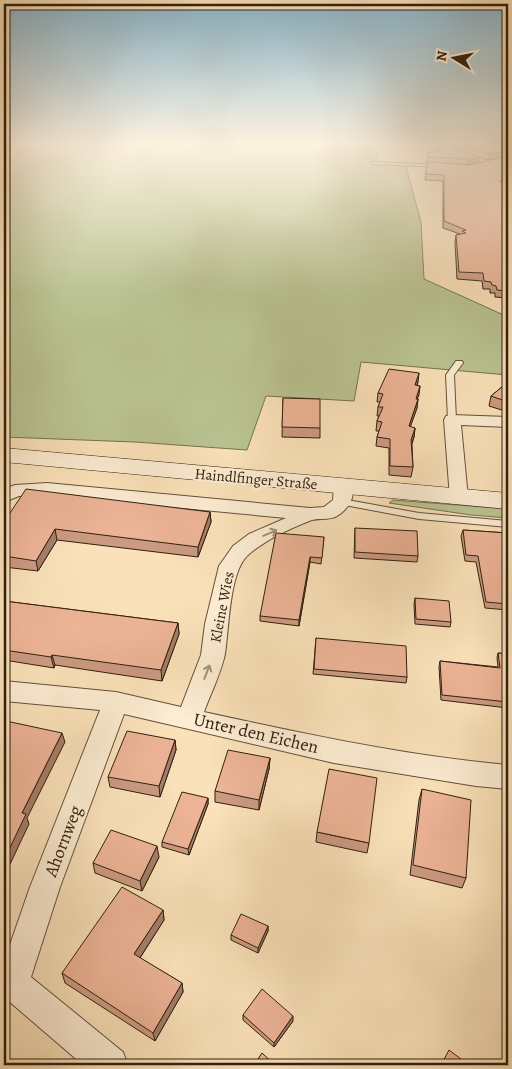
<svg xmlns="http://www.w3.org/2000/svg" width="512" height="1069" font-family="Alegreya,serif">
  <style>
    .green { fill: #bac392; stroke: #767250 }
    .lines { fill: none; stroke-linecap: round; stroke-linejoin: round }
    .lane-casing { stroke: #63503a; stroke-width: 2 }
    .street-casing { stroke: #63503a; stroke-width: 2 }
    .secondary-casing { stroke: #31200f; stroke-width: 1 }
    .lane { fill: #fcecd2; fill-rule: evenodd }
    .street { fill: #fcecd2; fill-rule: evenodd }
    .secondary { fill: #fcecd2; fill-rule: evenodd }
    .wall { fill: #cb9a81; stroke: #31200f; fill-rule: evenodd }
    .shaded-wall { fill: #a57d69; stroke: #31200f }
    .building { fill: #ecb396; stroke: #31200f }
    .oneway { stroke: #a1907a }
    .labels { text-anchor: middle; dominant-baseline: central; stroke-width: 4.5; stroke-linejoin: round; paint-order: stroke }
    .street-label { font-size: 15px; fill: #31200f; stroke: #fcecd2 }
    .near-street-label { font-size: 18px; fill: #31200f; stroke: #fcecd2 }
  </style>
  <rect width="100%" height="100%" fill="#fae1b9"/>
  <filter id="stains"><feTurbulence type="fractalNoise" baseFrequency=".004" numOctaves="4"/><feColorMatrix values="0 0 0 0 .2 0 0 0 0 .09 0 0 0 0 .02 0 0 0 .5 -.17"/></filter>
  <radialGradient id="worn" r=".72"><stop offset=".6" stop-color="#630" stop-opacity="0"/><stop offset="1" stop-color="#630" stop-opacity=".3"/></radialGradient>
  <!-- green -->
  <g class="green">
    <path d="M20,144H376L377,162L405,163L421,222L424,279L508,317V375L361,362L354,401L266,396L247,450L135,442L4,437V164L16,155Z"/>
    <path d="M393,500L508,509V518L471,515L389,503Z"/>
  </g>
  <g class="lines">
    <!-- lane casing -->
    <g class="lane-casing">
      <g id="lane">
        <path d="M471,144H479L454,151L493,162V164L447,151Z"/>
        <path d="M371,162L440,165L442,166L440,167L373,164Z"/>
        <path d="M456,361H462L463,363L454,375L456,420L452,422L448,420L446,375Z"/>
        <path d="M342,499L419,513L508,521V527L419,519L339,504L337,502Z"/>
      </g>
    </g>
    <!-- street casing -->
    <g class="street-casing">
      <g id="street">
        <path d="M452,415L508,417V427L461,425L468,498L466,502L459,504L452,502L450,498L444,420L446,416Z"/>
        <path d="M343,481L350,483C358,496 347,511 335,517C328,520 319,518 312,520C291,528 265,540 248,555C229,572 229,629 225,654C221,673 211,693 204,712C305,734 405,756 508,765V789L476,786L334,763L124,714L60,887L31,977L123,1052L128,1065H83L4,997V962L30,887L100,710L4,701V681L116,692L181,707L201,655L205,624L219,566L233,546L249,534L286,518L47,495L19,496L4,502V489L15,485L47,483L310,508L324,507L333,500L334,487L336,483Z"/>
      </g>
    </g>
    <!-- secondary casing -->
    <g class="secondary-casing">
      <path id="secondary" d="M4,448L508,493V509L4,462Z"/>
    </g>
    <!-- lane -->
    <use href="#lane" class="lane"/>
    <!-- street -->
    <use href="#street" class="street"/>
    <!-- secondary -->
    <use href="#secondary" class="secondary"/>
  </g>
  <!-- wall -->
  <g class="wall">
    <path d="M428,144H463L451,148L461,151V145L508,144V298L495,297V293H490V289H483L482,281L457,279L455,242L456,235L460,234L443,228V181L425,180L428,153L439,150ZM508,156L478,163L479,157L489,160Z"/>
    <path d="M418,382L417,386H420L417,399H418L417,408L410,427L415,428L414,437L412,444L413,467L411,477L389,475V448L376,446L377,437L379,431H376L377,421L379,416H377L378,407L380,402H377L378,393Z"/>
    <path d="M508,382V412L489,406L491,396Z"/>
    <path d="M283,398L320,428V438L282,437Z"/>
    <path d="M210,512L211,522L198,557L57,540L38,571L4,567V522Z"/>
    <path d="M355,528L418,556L417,562L354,558Z"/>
    <path d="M463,530L508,533V610L485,608L476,562L465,561L461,536Z"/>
    <path d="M324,537L321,564L310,562L299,626L260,621V616Z"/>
    <path d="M415,598L451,622L450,627L415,624L414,604Z"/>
    <path d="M4,601L178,623L179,634L162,681L55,665L54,668L4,660Z"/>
    <path d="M316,638L407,677L406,683L313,674Z"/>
    <path d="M498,653L508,654V708L441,700L439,667L440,661L498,667L497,658Z"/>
    <path d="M175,740L176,750L160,797L110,787L108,777Z"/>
    <path d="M270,758L269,769L259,810L215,802V791Z"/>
    <path d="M422,789L466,878L462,888L410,875L419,800Z"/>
    <path d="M208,798V804L189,855L162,847V842Z"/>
    <path d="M317,832L369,843L367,853L316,842Z"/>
    <path d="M159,857L142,891L95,873L93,863Z"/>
    <path d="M163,910L164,920L140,958L182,983L183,992L155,1041L65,983L62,973Z"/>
    <path d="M268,926V931L258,953L231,940V935Z"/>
    <path d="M243,1015L293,1021L274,1047L243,1020Z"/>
  </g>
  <!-- shaded-wall -->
  <g class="shaded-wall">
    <path d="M4,144H11L4,147Z"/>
    <path d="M447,144H463L446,149V148Z"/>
    <path d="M508,150V156L489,160L490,154Z"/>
    <path d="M479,157L478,163L468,165L469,159Z"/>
    <path d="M508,179V185L499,187L500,181Z"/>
    <path d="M419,373L418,382L414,394L415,385Z"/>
    <path d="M420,386L419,395L414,408L416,399Z"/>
    <path d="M418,399L417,408L407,436L409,426Z"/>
    <path d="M415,428L414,437L410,449L411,440Z"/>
    <path d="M210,512L211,522L198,557V547Z"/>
    <path d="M55,529L57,540L38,571L36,561Z"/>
    <path d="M310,557V562L299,626V620Z"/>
    <path d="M178,623L179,634L162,681L161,670Z"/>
    <path d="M52,655L55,665L54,668L51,657Z"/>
    <path d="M62,733L65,742L27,818L29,824L4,877V860L22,813Z"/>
    <path d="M175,740L176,750L160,797L159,786Z"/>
    <path d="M270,758L269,769L259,810V800Z"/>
    <path d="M208,798V804L189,855L188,849Z"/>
    <path d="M157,846L159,857L142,891L140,881Z"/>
    <path d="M163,910L164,920L136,964L134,954Z"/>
    <path d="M268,926V931L258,953V948Z"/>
    <path d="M182,983L183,992L155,1041L153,1033Z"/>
    <path d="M293,1016V1021L274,1047V1043Z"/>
  </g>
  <!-- building -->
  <g class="building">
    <path d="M439,144H447L446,146L479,157L469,159L427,157L428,153L447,149Z"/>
    <path d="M464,144H508V150L490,154L461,145Z"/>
    <path d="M508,156V179L500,181L503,184L508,183V291L497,290L496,286L492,285L491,282L484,281L483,273L459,272L456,235L466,233L462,231L466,230L444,221V175L426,174L427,162L469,165Z"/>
    <path d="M389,369L419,373L415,385L420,386L416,399H418L409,426L415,428L411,440L413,467L390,466V439L377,437L382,422L377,421L383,407H378L383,394L378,393Z"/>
    <path d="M508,382V402L491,396Z"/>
    <path d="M283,398L320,399V428L282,427Z"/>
    <path d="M26,489L210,512L198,547L55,529L36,561L4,556V522Z"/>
    <path d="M355,528L417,531L418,556L355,552Z"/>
    <path d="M463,530L508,533V604L486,602L478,556L466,555Z"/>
    <path d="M276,533L324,537L322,558L310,557L299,620L260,616Z"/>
    <path d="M415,598L449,601L451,622L416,619Z"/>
    <path d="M4,601L178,623L161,670L52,655L51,657L4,650Z"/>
    <path d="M316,638L406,646L407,677L314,669Z"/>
    <path d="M498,653L508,654V702L442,695L440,661L500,668Z"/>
    <path d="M6,721L62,733L22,813L26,814L4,860V725Z"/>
    <path d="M127,731L175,740L159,786L108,777Z"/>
    <path d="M228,750L270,758L259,800L215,791Z"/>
    <path d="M329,769L377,778L369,843L317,832Z"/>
    <path d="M422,789L471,800L466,878L413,865Z"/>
    <path d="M182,792L208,798L188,849L162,842Z"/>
    <path d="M111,830L157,846L140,881L93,863Z"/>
    <path d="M122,887L163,910L134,954L182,983L153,1033L62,973Z"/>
    <path d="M241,914L268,926L258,948L231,935Z"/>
    <path d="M262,989L293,1016L274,1043L243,1015Z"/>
    <path d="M449,1050L469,1065H441Z"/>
    <path d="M262,1053L275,1065H254Z"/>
  </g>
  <!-- one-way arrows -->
  <defs><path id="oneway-shaft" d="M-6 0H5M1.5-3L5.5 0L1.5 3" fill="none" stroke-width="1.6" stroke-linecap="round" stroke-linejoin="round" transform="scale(1.25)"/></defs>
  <g class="oneway">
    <use href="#oneway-shaft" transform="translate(270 533) rotate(-23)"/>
    <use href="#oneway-shaft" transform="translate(207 672) rotate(-69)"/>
  </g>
  <!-- sky -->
  <linearGradient id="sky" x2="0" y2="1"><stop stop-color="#8bb8cf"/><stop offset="0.49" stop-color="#fdf2e0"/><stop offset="1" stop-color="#fdf2e0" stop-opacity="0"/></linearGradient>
  <rect width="512" height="294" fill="url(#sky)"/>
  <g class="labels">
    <!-- street labels -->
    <g class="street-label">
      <text transform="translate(256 479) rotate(5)">Haindlfinger Straße</text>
      <text transform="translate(222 607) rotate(-79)">Kleine Wies</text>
    </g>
    <!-- near-street labels -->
    <g class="near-street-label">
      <text transform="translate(256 733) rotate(13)">Unter den Eichen</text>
      <text transform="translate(63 841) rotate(-69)">Ahornweg</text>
    </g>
  </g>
  <!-- margin -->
  <rect width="512" height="1069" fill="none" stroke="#fae1b9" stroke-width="20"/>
  <rect x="5" y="5" width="502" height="1059" fill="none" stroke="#31200f" stroke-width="2.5"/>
  <rect x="10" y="10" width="492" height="1049" fill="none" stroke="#31200f"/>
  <!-- north arrow -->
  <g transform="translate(454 58) rotate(280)" stroke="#fcecd2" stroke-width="4" paint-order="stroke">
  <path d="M0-4L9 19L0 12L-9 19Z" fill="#31200f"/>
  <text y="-8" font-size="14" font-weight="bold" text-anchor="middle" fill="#31200f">N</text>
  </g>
  <rect width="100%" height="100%" filter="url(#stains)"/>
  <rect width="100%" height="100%" fill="url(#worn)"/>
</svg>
